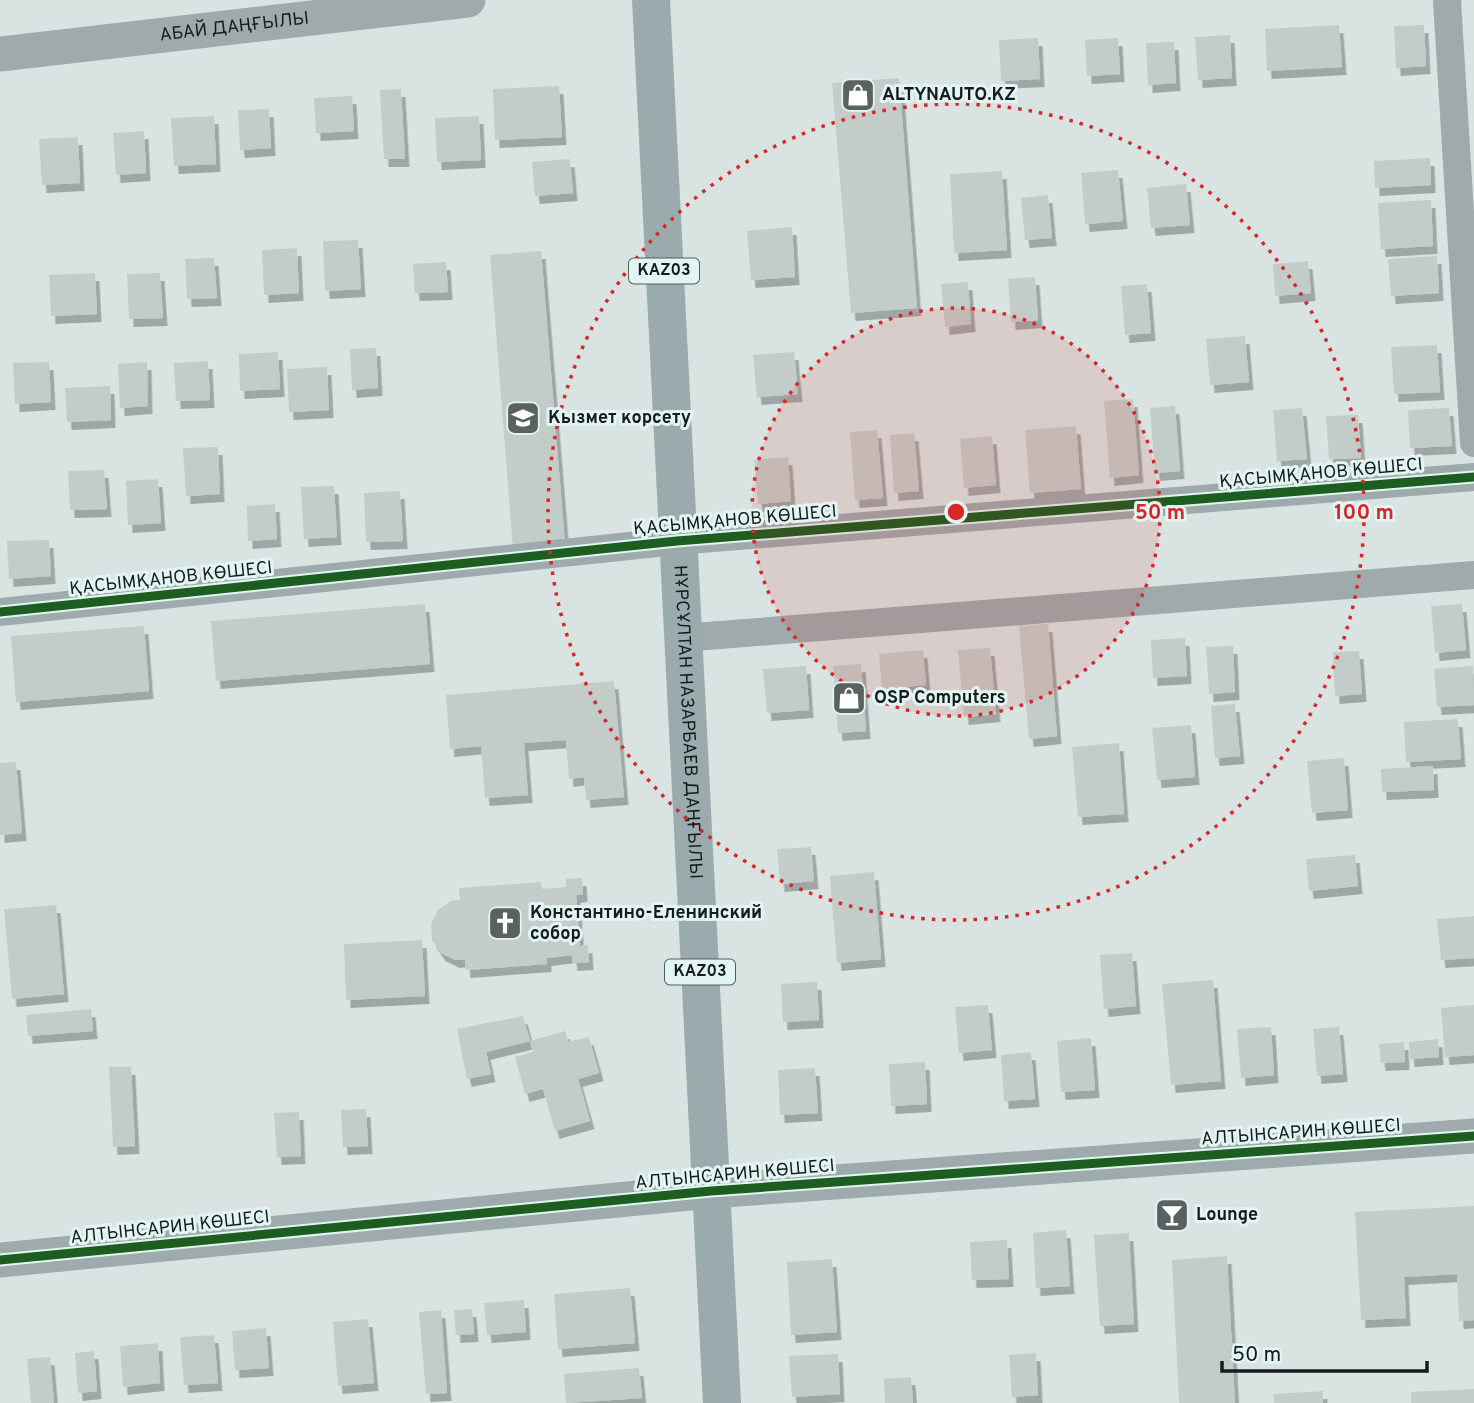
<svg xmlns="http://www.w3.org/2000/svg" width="1474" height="1403" font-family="Overpass,sans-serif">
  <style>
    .building { fill: #c4ccc9; filter: url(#shadow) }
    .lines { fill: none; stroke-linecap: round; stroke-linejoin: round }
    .minor { stroke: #9eaaac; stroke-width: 28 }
    .tertiary { stroke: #9eaaac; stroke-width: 35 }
    .primary { stroke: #9baaac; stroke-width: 38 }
    .cycleway-casing { stroke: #e2f5f3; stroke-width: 13 }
    .cycleway { stroke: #1b5e20; stroke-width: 9 }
    .ring { fill: none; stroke: #d62828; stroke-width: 3.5; stroke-dasharray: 3.5 7 }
    .labels { text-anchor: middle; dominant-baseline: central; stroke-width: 6; stroke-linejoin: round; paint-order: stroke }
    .shield { fill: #e2f5f3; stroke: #525d5c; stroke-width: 2 }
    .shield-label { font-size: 16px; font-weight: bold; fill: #151c1b }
    .street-label { font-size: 18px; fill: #151c1b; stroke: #e2f5f3 }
    .poi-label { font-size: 18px; font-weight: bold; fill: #151c1b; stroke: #e2f5f3; text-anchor: start }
    .centre { fill: #d62828; stroke: #e2f5f3; stroke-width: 3.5 }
    .ring-label { font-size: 21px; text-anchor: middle; font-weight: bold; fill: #d62828; stroke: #e2f5f3; stroke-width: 6; stroke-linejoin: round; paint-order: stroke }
  </style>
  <defs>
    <filter id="shadow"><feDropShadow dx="4.5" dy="8" stdDeviation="0" flood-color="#0004"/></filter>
  </defs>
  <rect width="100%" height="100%" fill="#d9e4e2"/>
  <!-- building -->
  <g class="building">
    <path d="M1339,25L1342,67L1267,71L1265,29Z"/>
    <path d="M1424,25L1426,66L1396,68L1394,26Z"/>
    <path d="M1230,35L1232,78L1198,80L1195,37Z"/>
    <path d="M1038,38L1040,79L1001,81L999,40Z"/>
    <path d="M1118,38L1120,74L1087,76L1085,40Z"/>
    <path d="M1174,42L1176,83L1148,85L1146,43Z"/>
    <path d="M899,78L917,308L851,313L832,83Z"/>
    <path d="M559,86L562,137L495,140L493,89Z"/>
    <path d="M401,89L405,159H384L380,90Z"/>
    <path d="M352,96L354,131L316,133L314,98Z"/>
    <path d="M269,109L271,148L240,150L238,110Z"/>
    <path d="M214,116L216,164L174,166L171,118Z"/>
    <path d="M479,116L481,160L437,162L435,118Z"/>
    <path d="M144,131L146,173L116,175L113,133Z"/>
    <path d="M78,137L80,183L42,185L39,139Z"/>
    <path d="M1430,158L1431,185L1375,188L1374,161Z"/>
    <path d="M570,159L573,193L535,196L532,162Z"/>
    <path d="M1118,170L1123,221L1085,224L1081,173Z"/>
    <path d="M1002,171L1007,250L954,253L950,174Z"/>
    <path d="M1186,184L1190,225L1151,228L1147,188Z"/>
    <path d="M1048,195L1052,238L1025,240L1021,198Z"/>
    <path d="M1431,200L1433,246L1381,249L1378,203Z"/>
    <path d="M792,227L795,277L751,280L747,231Z"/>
    <path d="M358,240L361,289L325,291L323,241Z"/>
    <path d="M297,248L299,293L264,295L262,250Z"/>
    <path d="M541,251L565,544L513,549L490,255Z"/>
    <path d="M1437,256L1439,293L1391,296L1388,259Z"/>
    <path d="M214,258L217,298L187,299L185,259Z"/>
    <path d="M1308,261L1311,293L1275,296L1273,264Z"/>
    <path d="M446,262L448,292L415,293L413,264Z"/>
    <path d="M95,273L97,314L51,316L49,275Z"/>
    <path d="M160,273L163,318L129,319L127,274Z"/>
    <path d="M1035,277L1038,320L1011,322L1008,279Z"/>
    <path d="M968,282L971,324L945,327L941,284Z"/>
    <path d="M1147,284L1151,333L1125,335L1121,286Z"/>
    <path d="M1245,336L1249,382L1210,385L1206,339Z"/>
    <path d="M1437,345L1440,392L1394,394L1391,347Z"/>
    <path d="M376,348L378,388L352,390L350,349Z"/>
    <path d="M278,352L280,389L240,391L239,354Z"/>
    <path d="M794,352L798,394L757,397L753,355Z"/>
    <path d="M208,361L210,400L176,401L174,363Z"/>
    <path d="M49,362L51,402L15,404L13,363Z"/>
    <path d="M147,362L148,406L120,408L118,364Z"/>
    <path d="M327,367L329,410L289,412L287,369Z"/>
    <path d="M110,386L111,420L67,422L65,388Z"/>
    <path d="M1133,399L1139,475L1110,478L1104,401Z"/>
    <path d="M1175,406L1180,471L1155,473L1150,408Z"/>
    <path d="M1302,408L1307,459L1277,461L1273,410Z"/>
    <path d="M1449,408L1452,446L1410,448L1408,410Z"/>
    <path d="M1358,415L1361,458L1329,459L1326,416Z"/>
    <path d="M1076,426L1081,489L1030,493L1025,430Z"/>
    <path d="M877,430L883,498L855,500L850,432Z"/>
    <path d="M914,433L919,491L894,493L890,435Z"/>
    <path d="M992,436L996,485L964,488L960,439Z"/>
    <path d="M218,447L220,494L186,496L183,448Z"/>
    <path d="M788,457L791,501L758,504L754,460Z"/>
    <path d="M104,470L107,509L70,510L68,471Z"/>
    <path d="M158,479L161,523L128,525L126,481Z"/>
    <path d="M334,486L337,537L304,539L301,487Z"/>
    <path d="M400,491L403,541L366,542L364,493Z"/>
    <path d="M275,504L277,539L248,541L247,506Z"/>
    <path d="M49,540L51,576L9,579L7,541Z"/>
    <path d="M425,604L430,664L216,681L211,621Z"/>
    <path d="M1462,604L1466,650L1435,653L1431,606Z"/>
    <path d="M1048,624L1057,736L1029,739L1019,626Z"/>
    <path d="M144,626L149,691L16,702L11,636Z"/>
    <path d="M1185,638L1187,676L1153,678L1151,640Z"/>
    <path d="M1233,646L1235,692L1209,694L1206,647Z"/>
    <path d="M990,648L996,714L964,717L958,650Z"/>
    <path d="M923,650L926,685L882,689L879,654Z"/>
    <path d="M1359,651L1362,694L1335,696L1333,652Z"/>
    <path d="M861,664L866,731L838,733L833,666Z"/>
    <path d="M806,666L809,710L767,713L763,669Z"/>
    <path d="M1473,666L1474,705L1437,707L1434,669Z"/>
    <path d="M614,681L624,797L586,800L584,777L569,779L566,740L524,743L528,795L485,798L481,746L450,749L446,695Z"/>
    <path d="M1235,704L1240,756L1215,758L1211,706Z"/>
    <path d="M1458,719L1461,759L1406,762L1404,722Z"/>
    <path d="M1191,725L1195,777L1157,780L1152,728Z"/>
    <path d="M1119,743L1124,814L1078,817L1072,747Z"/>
    <path d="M1344,758L1348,810L1312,813L1307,761Z"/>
    <path d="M16,762L22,833L0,835V763Z"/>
    <path d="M1433,766L1434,790L1382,792L1381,769Z"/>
    <path d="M811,847L814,881L780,884L777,849Z"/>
    <path d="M1355,855L1358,886L1309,891L1306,859Z"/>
    <path d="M874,872L881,959L837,963L830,876Z"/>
    <path d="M582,878L583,894L576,895L580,946L588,945L589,962L573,963L572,955L547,958V964L466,970L465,959L455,960L441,953L432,940L431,924L438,910L451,901L460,900L459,888L541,882L542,889L566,887V879Z"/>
    <path d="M56,905L64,994L12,999L4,909Z"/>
    <path d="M1474,916V958L1441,960L1437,919Z"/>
    <path d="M422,940L425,996L346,1000L344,944Z"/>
    <path d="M1132,953L1136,1006L1104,1009L1100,955Z"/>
    <path d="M1213,980L1221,1081L1171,1085L1162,984Z"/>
    <path d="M817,982L819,1020L783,1022L781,984Z"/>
    <path d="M988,1005L992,1050L959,1053L955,1007Z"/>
    <path d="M1474,1005V1055L1445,1057L1441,1008Z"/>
    <path d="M91,1009L93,1031L28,1036L26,1015Z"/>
    <path d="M523,1016L530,1041L565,1031L568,1042L589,1037L599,1073L578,1079L590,1121L555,1131L543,1089L525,1094L515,1057L533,1052L530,1041L486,1052L491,1074L467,1079L457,1029Z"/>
    <path d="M1271,1027L1274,1075L1241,1078L1237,1029Z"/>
    <path d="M1339,1027L1343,1074L1317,1076L1313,1029Z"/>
    <path d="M1091,1038L1095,1090L1061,1092L1057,1041Z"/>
    <path d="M1438,1039L1439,1057L1410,1059L1409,1042Z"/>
    <path d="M1404,1042L1405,1062L1381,1063L1379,1044Z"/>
    <path d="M1031,1052L1035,1099L1004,1101L1001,1055Z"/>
    <path d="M925,1062L927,1104L891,1106L889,1064Z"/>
    <path d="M109,1067H131L135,1146L113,1147Z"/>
    <path d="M815,1068L818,1113L780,1115L778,1070Z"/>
    <path d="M366,1109L368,1146L343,1147L341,1110Z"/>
    <path d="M299,1112L301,1156L277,1157L274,1113Z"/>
    <path d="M1474,1206V1320L1459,1321L1457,1274L1404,1277L1406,1318L1361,1320L1355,1212Z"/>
    <path d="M1066,1230L1070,1286L1036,1288L1033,1233Z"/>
    <path d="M1129,1233L1134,1324L1100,1326L1094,1235Z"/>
    <path d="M1007,1240L1009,1279L972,1280L970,1242Z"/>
    <path d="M1227,1256L1235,1403H1179L1172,1260Z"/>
    <path d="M832,1259L837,1332L791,1335L787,1262Z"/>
    <path d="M630,1288L635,1343L558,1349L554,1294Z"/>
    <path d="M524,1300L526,1332L487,1335L484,1303Z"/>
    <path d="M472,1309L474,1334L456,1335L454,1310Z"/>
    <path d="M441,1310L447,1393L426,1394L419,1312Z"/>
    <path d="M368,1319L374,1383L338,1386L333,1322Z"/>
    <path d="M266,1328L269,1368L235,1370L232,1331Z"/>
    <path d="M214,1335L218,1383L184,1385L180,1337Z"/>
    <path d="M158,1343L160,1383L123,1387L120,1346Z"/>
    <path d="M94,1351L97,1391L78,1393L75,1353Z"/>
    <path d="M1036,1353L1038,1395L1012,1397L1009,1355Z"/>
    <path d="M838,1354L840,1394L792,1397L789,1356Z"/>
    <path d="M50,1357L54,1403H31L27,1359Z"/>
    <path d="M639,1368L642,1398L566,1403L564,1374Z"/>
    <path d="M911,1377L913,1403H885L884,1379Z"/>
    <path d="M1474,1389V1403H1411V1392Z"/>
    <path d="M1323,1391V1403H1274L1273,1394Z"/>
  </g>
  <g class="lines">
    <!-- minor -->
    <g class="minor">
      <path d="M1447,0L1474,443"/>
      <path d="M0,612L677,541L1474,477"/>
      <path d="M682,638L1474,575"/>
    </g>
    <!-- tertiary -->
    <g class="tertiary">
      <path id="s1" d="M0,54L468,0"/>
      <path d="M0,1260L711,1191L1474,1136"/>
    </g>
    <!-- primary -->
    <path class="primary" id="s2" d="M651,0L722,1403"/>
    <!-- cycleway casing -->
    <g class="cycleway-casing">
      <g id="cycleway">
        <path d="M0,612L677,541L1474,477"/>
        <path d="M0,1260L711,1191L1474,1136"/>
      </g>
    </g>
    <!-- cycleway -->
    <use href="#cycleway" class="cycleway"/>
  </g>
  <!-- distance rings -->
  <circle cx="956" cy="512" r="204" fill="#d62828" fill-opacity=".12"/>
  <g class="ring">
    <circle cx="956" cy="512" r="204"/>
    <circle cx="956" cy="512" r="408"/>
  </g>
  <!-- icons -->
  <defs>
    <g id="shop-square" transform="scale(1.75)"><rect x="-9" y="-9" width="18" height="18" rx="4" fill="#5a6261" stroke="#e2f5f3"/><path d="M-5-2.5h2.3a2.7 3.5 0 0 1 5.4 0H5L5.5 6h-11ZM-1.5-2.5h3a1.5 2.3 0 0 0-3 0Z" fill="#fff"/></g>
    <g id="university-square" transform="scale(1.75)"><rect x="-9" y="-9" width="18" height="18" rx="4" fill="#5a6261" stroke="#e2f5f3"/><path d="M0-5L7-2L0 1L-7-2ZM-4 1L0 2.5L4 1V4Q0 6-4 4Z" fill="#fff"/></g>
    <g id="church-square" transform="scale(1.75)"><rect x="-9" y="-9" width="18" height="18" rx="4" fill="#5a6261" stroke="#e2f5f3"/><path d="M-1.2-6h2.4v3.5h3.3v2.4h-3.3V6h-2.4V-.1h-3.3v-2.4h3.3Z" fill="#fff"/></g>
    <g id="bar-square" transform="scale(1.75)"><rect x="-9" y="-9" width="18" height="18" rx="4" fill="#5a6261" stroke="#e2f5f3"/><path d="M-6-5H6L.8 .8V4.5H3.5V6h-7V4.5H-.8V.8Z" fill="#fff"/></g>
  </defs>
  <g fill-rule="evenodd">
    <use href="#shop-square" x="858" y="95"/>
    <use href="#university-square" x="523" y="418"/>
    <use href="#shop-square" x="849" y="698"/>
    <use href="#church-square" x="505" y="923"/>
    <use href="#bar-square" x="1172" y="1215"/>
  </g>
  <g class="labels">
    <!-- shield labels -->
    <g class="shield">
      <rect x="629" y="258.5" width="70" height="25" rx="5"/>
      <rect x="665" y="959.5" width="70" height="25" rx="5"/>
    </g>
    <g class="shield-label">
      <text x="664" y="271">KАZ03</text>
      <text x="700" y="972">KАZ03</text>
    </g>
    <!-- street labels -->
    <g class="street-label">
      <text stroke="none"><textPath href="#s1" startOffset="236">АБАЙ ДАҢҒЫЛЫ</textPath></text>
      <text transform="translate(1321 474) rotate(-5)">ҚАСЫМҚАНОВ КӨШЕСІ</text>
      <text transform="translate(735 521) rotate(-5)">ҚАСЫМҚАНОВ КӨШЕСІ</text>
      <text transform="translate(171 579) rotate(-6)">ҚАСЫМҚАНОВ КӨШЕСІ</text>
      <text stroke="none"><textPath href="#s2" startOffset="723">НҰРСҰЛТАН НАЗАРБАЕВ ДАҢҒЫЛЫ</textPath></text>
      <text transform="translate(1301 1133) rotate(-4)">АЛТЫНСАРИН КӨШЕСІ</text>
      <text transform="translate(735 1175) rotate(-5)">АЛТЫНСАРИН КӨШЕСІ</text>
      <text transform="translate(170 1228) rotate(-6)">АЛТЫНСАРИН КӨШЕСІ</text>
    </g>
    <!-- poi labels -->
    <g class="poi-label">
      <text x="882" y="95">ALTYNAUTO.KZ</text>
      <text x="548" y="418">Кызмет корсету</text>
      <text x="874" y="698">OSP Computers</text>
      <text x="530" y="913">Константино-Еленинский<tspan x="530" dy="21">собор</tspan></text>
      <text x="1196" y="1215">Lounge</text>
    </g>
  </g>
  <circle cx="956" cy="512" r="10" class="centre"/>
  <g class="ring-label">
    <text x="1160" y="519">50 m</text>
    <text x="1364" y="519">100 m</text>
  </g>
  <!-- scale -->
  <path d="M1222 1361v10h205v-10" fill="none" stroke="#151c1b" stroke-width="3.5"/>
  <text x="1232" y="1361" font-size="21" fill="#151c1b" stroke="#e2f5f3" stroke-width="5" paint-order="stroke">50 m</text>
</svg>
